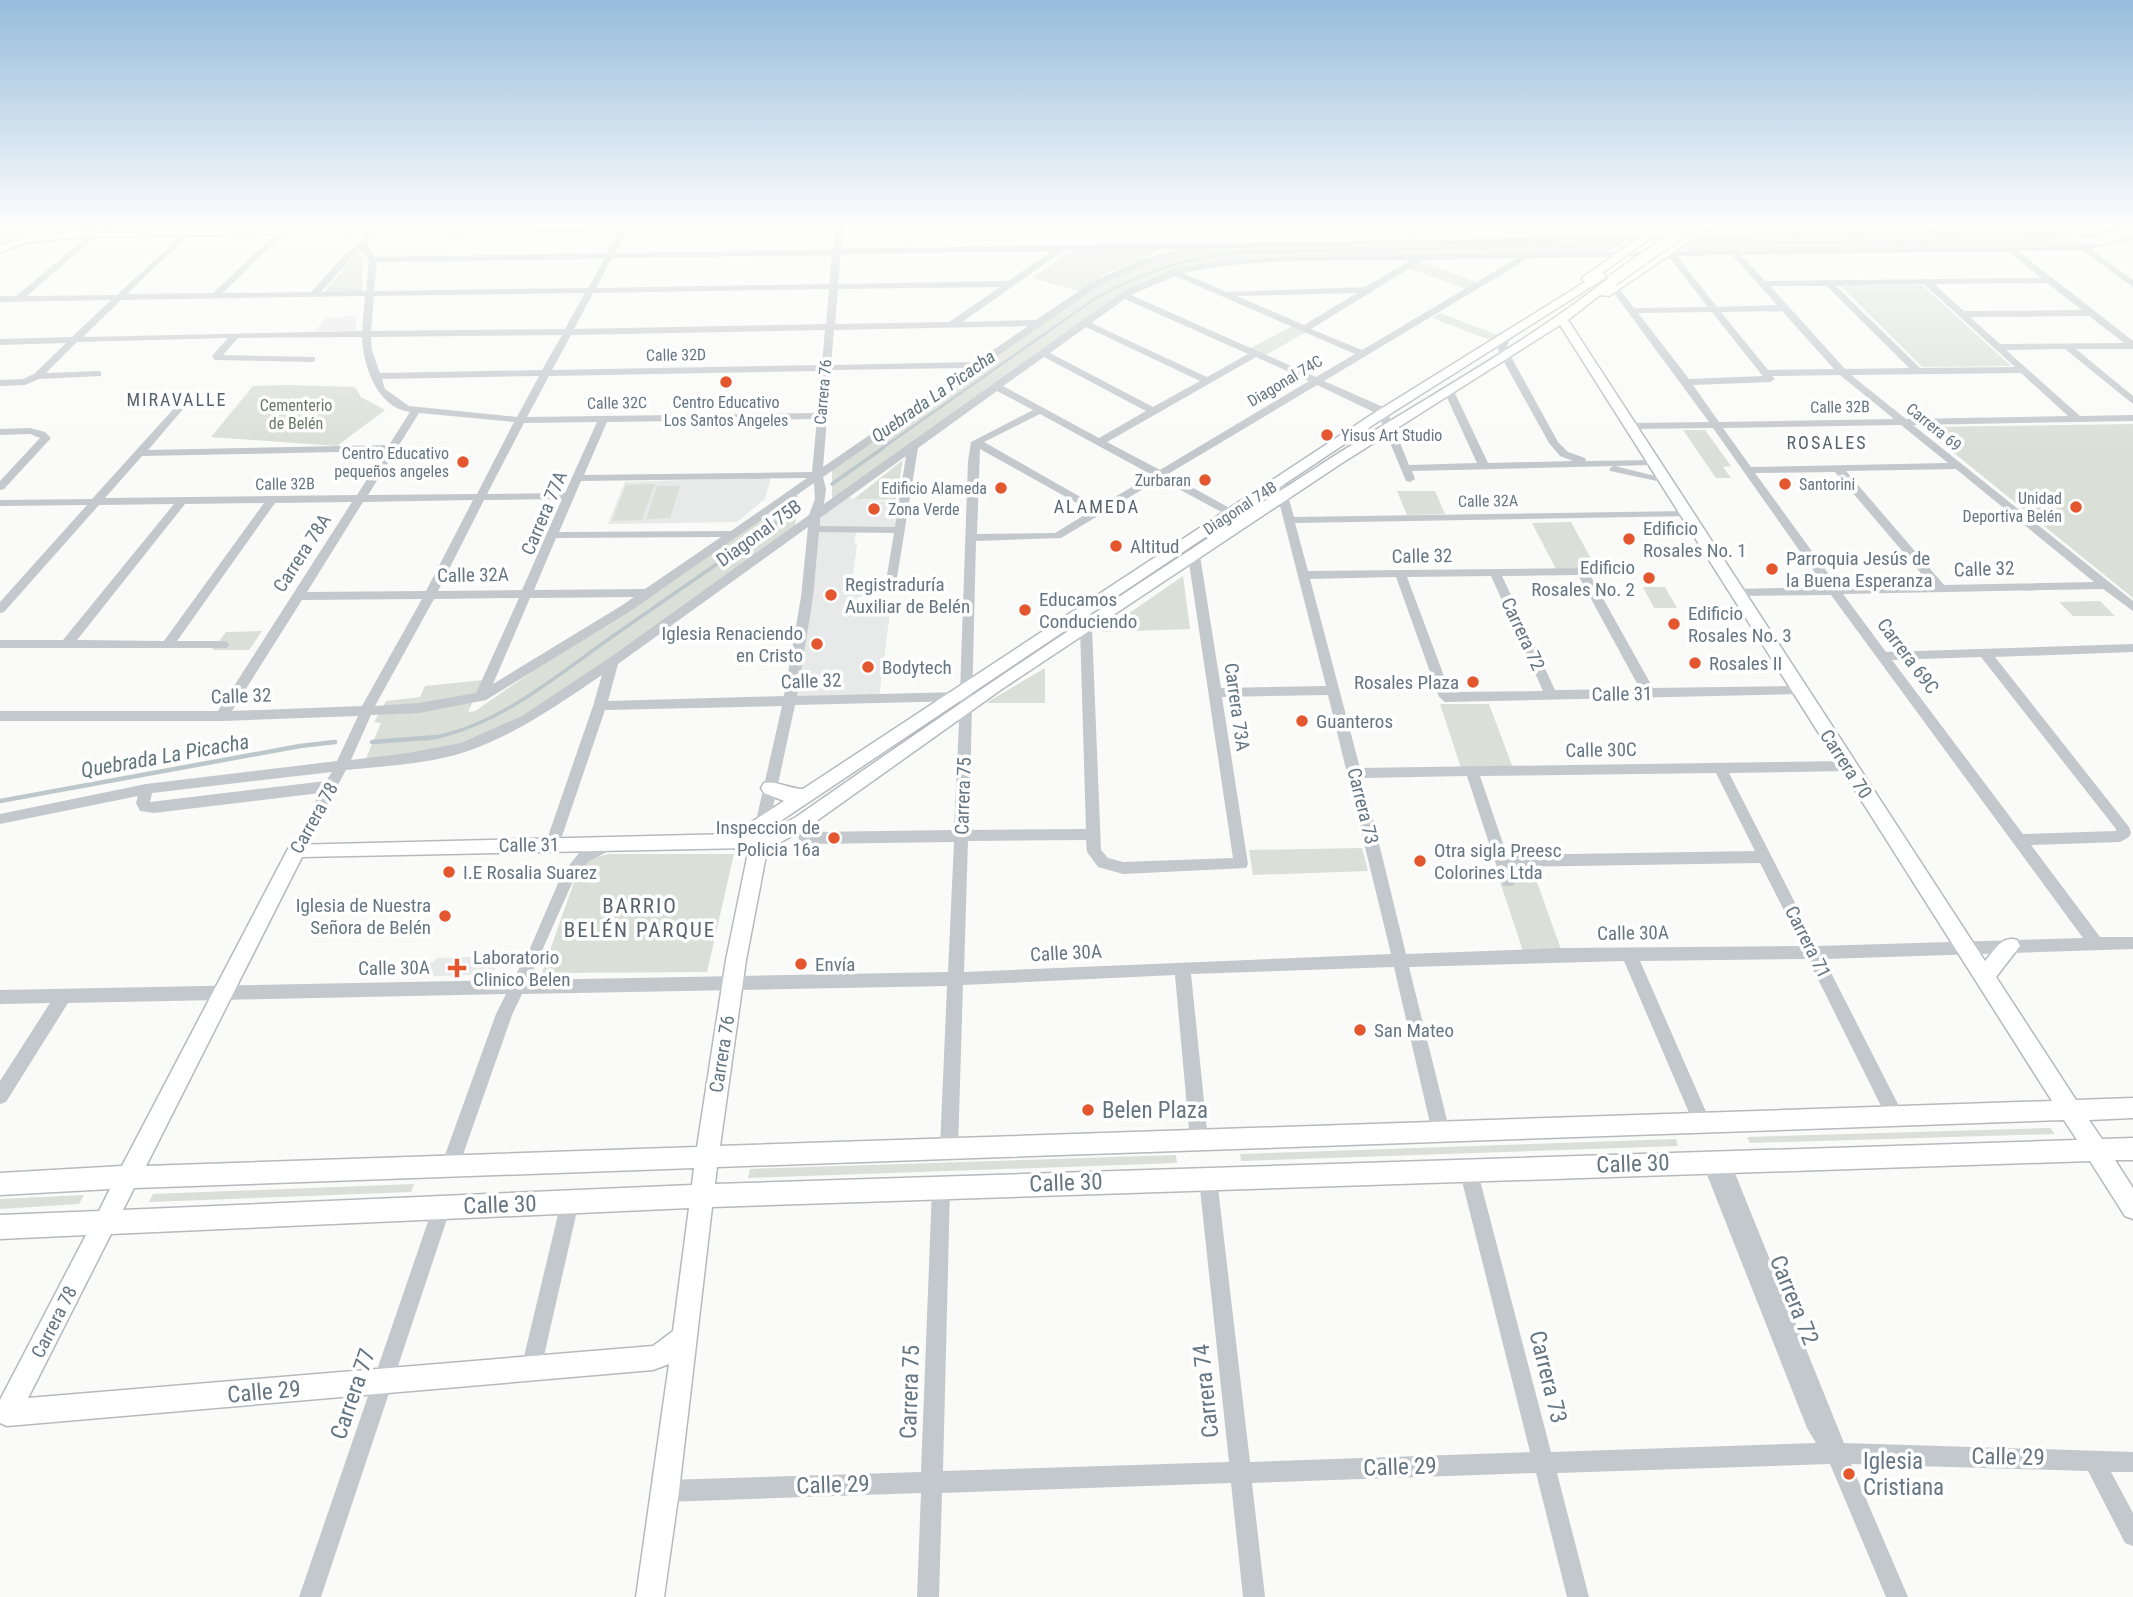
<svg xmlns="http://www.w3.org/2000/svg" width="2133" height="1597" font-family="'Roboto Condensed',sans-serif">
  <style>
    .built { fill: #e8e9e9 }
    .green { fill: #dadfd7 }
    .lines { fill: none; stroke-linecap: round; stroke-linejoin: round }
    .stream-far2 { stroke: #bbc7cb; stroke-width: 2.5 }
    .stream-far1 { stroke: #bbc7cb; stroke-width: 3.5 }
    .stream { stroke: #bbc7cb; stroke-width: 4.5 }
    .major-casing { stroke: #b5babe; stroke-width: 3 }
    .minor { fill: #c3c8cc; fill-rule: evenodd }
    .major { fill: #fff; fill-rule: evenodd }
    .major-bridge-casing { stroke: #b5babe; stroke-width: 14; stroke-linecap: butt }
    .major-bridge { stroke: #fff; stroke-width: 11 }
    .poi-dot { fill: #e4572e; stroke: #fff; stroke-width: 2.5 }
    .labels { text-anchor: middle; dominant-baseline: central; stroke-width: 7; stroke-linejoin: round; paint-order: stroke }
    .far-street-label { font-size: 16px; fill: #657683; stroke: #fff }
    .far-poi-label { font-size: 16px; fill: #657683; stroke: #fff; text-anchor: end }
    .far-park-label { font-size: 16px; fill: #687a64; stroke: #fff }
    .far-water-label { font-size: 18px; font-style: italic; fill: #60757c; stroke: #fff }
    .far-neighbourhood-label { font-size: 18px; letter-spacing: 2px; fill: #57646e; stroke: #fff }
    .street-label { font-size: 19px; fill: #657683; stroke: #fff }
    .poi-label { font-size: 19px; fill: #657683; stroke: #fff; text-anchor: start }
    .water-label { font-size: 21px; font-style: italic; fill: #60757c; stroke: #fff }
    .neighbourhood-label { font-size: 21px; letter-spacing: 2px; fill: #57646e; stroke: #fff }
    .near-poi-label { font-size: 23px; fill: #657683; stroke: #fff; text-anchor: start }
    .near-street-label { font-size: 23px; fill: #657683; stroke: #fff }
  </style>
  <rect width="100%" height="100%" fill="#fafaf8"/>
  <!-- built -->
  <g class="built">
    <path d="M356,316V331H315L326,318Z"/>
    <path d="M771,477L765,499L737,522L608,524L625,482Z"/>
    <path d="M843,495L854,499L904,502L900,530L857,529L854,543L857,544L852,583H872L870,596L858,597L856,605H891L879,698L789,701L815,515Z"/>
    <path d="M500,956L493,974L415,977L420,963L434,962L436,958Z"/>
  </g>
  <!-- green -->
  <g class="green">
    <path d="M0,225H34L35,227L22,239L0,245Z"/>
    <path d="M2062,231L2083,247L1683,253L1699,237Z"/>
    <path d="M1632,238L1606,253L1228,262L1152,279L832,502V465L1095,284L1155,257L1212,244Z"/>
    <path d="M1155,248L1154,253L1107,273L1079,291L1032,278L1072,250Z"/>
    <path d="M356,254L363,256L362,295L323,294Z"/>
    <path d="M1418,261L1480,283L1468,290L1406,267Z"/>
    <path d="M1922,285L2011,366L1922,367L1841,286Z"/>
    <path d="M1440,313L1500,336L1493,341L1432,318Z"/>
    <path d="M1294,325L1308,331L1262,357L1247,350Z"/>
    <path d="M288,385L355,387L361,397L385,410L337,446L211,437L253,386Z"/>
    <path d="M2133,424V598L1922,427Z"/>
    <path d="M1683,430H1705L1731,466L1723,467L1731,478H1716Z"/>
    <path d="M903,460L896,500L854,499Z"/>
    <path d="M655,484L642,520L612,521L626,485Z"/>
    <path d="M657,486H680L670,518L646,519Z"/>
    <path d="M798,489L795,528L527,718L464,746L364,763L381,723L374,722L386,701L420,697L425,686L483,680L468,712L475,711Z"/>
    <path d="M1397,491H1435L1445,514L1407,515Z"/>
    <path d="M1571,522L1596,568L1556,569L1532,523Z"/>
    <path d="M1183,576L1190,629L1102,632Z"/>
    <path d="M1643,587H1665L1677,608H1654Z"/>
    <path d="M2100,601L2115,616H2073L2059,602Z"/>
    <path d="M262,631L249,650H212L226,632Z"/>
    <path d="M1045,668V703H986Z"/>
    <path d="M1440,704H1489L1513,768H1461Z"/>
    <path d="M1362,848L1368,871L1253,875L1249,850Z"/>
    <path d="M609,854H734L707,972L542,973L579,868L593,858Z"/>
    <path d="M1500,882H1537L1563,955L1525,957Z"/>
    <path d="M2050,1128L2055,1134L1750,1143L1747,1137Z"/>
    <path d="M1676,1139L1678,1146L1241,1161L1240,1154Z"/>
    <path d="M1176,1155L1177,1163L748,1178L750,1169Z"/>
    <path d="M414,1184L411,1192L149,1202L153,1194Z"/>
    <path d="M84,1195L79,1204L0,1209V1199Z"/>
  </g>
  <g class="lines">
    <!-- stream-far2 -->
    <g class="stream-far2">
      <path d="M2082,237L2107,233L2125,225"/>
      <path d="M1691,245L2059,239"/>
      <path d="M881,449L1093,300C1140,272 1188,257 1243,252L1620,245"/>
    </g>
    <!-- stream-far1 -->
    <g class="stream-far1">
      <path d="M832,484L883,448"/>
      <path d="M426,739C498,728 558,674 616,634C676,592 736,551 796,509"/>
    </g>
    <!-- stream -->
    <g class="stream">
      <path d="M372,742L437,737"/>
      <path d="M0,801L300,746L335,742"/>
    </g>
    <!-- major casing -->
    <g class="major-casing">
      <g id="major">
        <path d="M450,225H657L652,228L80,237L28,242L0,252V246L39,232L44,235L80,231Z"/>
        <path d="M1657,225H1669L1602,273L1606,276L1605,278L1379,421L770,828L771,831L796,817C972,694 1150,575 1331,458C1424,398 1522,346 1609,278H1617L1618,281L1702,225H1714L1609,296L1600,295L1568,320L1985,961C1994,951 2002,935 2017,940L2020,946L1996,977L2076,1100L2133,1098V1118L2089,1120L2102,1139L2133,1138V1160H2115L2133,1188V1219L2125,1216L2090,1161L712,1207L679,1491L664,1597H636L669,1364L653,1370L7,1426L0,1423V1400L86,1235L0,1239V1215L99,1211L110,1189L0,1195V1173L122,1166L290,845L733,834L784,801L764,793L761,788L764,783C776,780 789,789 803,789L1371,415L1585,282L1582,279L1583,277ZM1560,325L2052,1101L720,1146L746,960L768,845L781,842L808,827L1002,689L1342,463ZM749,848L726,960L697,1147L146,1166L302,857ZM2064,1120L2077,1140L715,1184L717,1167ZM694,1168L692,1185L123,1210L134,1188ZM689,1208L673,1331L653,1346L28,1398L111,1234Z"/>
      </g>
    </g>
    <!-- minor -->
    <g class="minor">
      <path d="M100,225H109L101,230L97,228Z"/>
      <path d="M375,225H383L367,246L375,257L606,253L622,225H630L615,253L833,250L835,225H843L841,249L2057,229L2100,225L2057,233L1180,249L1184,251L1183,253L1143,265L1098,286L823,477L826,489L824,504L1121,293L1173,269L1222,261L1284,257L2076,246L2080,243C2096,249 2117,239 2133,235V240L2091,249L2133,280V287L2082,250L2018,251L2133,341V349H2076L2133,396V404L2065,349L2006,350L2080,416L2133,415V421L1913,425L2133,601V611L2103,589L1843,594L1886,652L2133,644V652L1995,657L2129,827L2131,833L2129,837L2120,842L2031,845L2100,937H2133V949L1824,959L1904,1116L1901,1122L1895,1124L1889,1122L1808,959L1640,961L1711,1123L1708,1129L1702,1131L1696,1129L1624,961L1409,967L1450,1132L1447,1138L1441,1140L1435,1138L1432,1132L1394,967L1191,974L1208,1140L1205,1146L1199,1148L1193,1146L1190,1140L1175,975L963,985L958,1149L955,1155L949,1157L943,1155L940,1149L947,986L522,994L512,1015L459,1166L456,1172L450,1175L444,1172L441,1166L496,1014L506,994L68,1003L6,1102L0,1104V1081L50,1003L0,1004V990L513,980L531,946L562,874L579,853L610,838L615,840L617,844L615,848L589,861L573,881L529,980L948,972L954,842L805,844L800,842C796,835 799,821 803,814H813L815,818L813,832L954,830L960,701L795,705L770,821L768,825H758L756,821L782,706L605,710L559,845L557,849H547L545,845L593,706L602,675C559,704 517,734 468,751C430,764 386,766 346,770L301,854H291L289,850L320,793L154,813L140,811L136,803L138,796L0,824V814L146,784L337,761L358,716L222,721H0V711H218L352,502L275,503L177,641H223L227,642L229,645L227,648H0V640H63L174,504L99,505L4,612L0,613V602L87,505L0,506V500L92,499L178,404H184V408L148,450L389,445L410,412C377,408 363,365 362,337L238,338L223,355L315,357V361L312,362L215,360L212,356L228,338L77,342L46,373L98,371L101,372V376L39,379L25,385L0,386V380L23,379L34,374L66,343L0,345V339L72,337L111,300L0,302V296H16L93,232L97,234L96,236L27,296L117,295L186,231H189V235L127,294L213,293L281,229L285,231L284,233L223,293L311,292L348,251L360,244ZM1180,249L1137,261L1092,282L1036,320L962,322L1063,251ZM362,250L369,260L366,291L321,292L354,255ZM1052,251L1008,281L838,284L841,254ZM2008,251L2041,278L1765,281L1741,255ZM832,255L829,284L596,288L612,258ZM1732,255L1777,305L1717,307L1677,256ZM1668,256L1708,307L1634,308L1618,287L1611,289L1709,422L1631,423L1626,426L1631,429L1713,428L1825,587L1736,589L1732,590V596L1831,595L2083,938L1817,946L1729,773L1847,771L1854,766L1847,761L1360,768L1310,579L1396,577L1439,697L1445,702L1799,694L1805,690L1799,686L1653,688L1586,568L1308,571L1295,523L1691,516V512L1687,511L1294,517L1284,482L1283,480H1275L1274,482L1326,686L1221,688L1200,556L1194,552L1188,556L1233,858L1123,862L1108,858L1101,850L1092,628L1086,624L1080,628L1086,829L969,830L976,541L1061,538L1160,479L1227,515H1235V511L1168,474L1317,385L1378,414L1406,481L1410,482L1415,479L1412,471L1613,466L1609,469L1610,471L1671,484V480L1615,466L1654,465L1659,462L1658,460L1586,461L1585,458L1568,452L1558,442L1509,353L1507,346L1513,333L1511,331L1503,333L1497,346L1499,353L1549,443L1560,456L1573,461L1488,463L1453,389L1448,386L1443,389L1477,463L1409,465L1388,413L1383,407L1324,381L1529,258ZM1517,258L1362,350L1311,329L1423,260ZM604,259L588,288L374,291L377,262ZM1411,260L1365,287L1226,292L1183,273C1257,257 1335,261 1411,260ZM1175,276L1355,354L1316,377L1131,295ZM2047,283L2082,310L1964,311L1934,284ZM1924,284L2015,367L1920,368L1836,286ZM1770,286H1827L1909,368L1845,369ZM1000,287L949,322L835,324L838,289ZM829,289L826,324L574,329L593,293ZM585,293L565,329L371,331L374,296ZM1357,293L1304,325L1237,296ZM365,296L362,331L83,337L121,300ZM1125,299L1248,354L1207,377L1091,323ZM1782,311L1834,369L1768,370L1721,312ZM1712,312L1762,375L1763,376L1689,379L1638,313ZM2089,316L2124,343L2000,344L1970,317ZM1028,326L976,362L831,365L834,330ZM1086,327L1200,381L1153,407L1050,353ZM825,330L822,365L552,370L571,335ZM562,335L542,370L380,373L372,351L371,337ZM1044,357L1146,411L1099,438L1003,386ZM1256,357L1309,381L1160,470L1107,442ZM967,368L823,467L831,370ZM821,371L817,413L527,417L549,376ZM2021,373L2068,416L1906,419L1851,375ZM1840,375L1894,419L1719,422L1693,385L1770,382L1775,379L1772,376ZM539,376L517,417L409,406L385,389L382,379ZM997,391L1033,410L971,442L968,461L960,692L797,696L813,597L819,532L894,533L885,587L887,590H895L918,448ZM419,413L514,422L477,494L368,495ZM1040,414L1152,475L1098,507L984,442ZM817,419L812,472L584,475L607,422ZM597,422L565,493L487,494L524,423ZM1901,425L1948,463L1751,467L1723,428ZM980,449L1091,511L1055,533L977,534ZM385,451L357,495L105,498L142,456ZM906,456L895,527L820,526V518ZM1956,469L2094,582L1944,585L1846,471ZM1835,472L1931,585L1838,587L1755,473ZM807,478L731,531L559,532L581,481ZM814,483L815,499L809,515L608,659L522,716L461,743L408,753L351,760L371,715L419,713L486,700L629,612ZM562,499L522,590L438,591L484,500ZM473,500L426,591L307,592L363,502ZM264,503L164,641L77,640L185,504ZM808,527L801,597L784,696L608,701L618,664ZM721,537L645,589L534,590L556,538ZM1578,575L1640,689L1555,690L1502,576ZM1491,576L1543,691L1450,692L1407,577ZM634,597L621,606L493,684L530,598ZM519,598L476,693L419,703L375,706L434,599ZM422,599L362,706L232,711L302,600ZM1981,657L2116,829V831L2023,834L1892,660ZM1328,695L1391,954L964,972L968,841L1086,840L1087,852L1098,867L1123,874L1246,868L1248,864L1222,697ZM332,772L326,781L150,802L152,793ZM1716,773L1755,851L1507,855L1480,776ZM1467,776L1503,886H1513L1515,882L1510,867L1760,863L1802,946L1563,948L1406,954L1363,778Z"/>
      <path d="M30,428L45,432L51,438L4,489L0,490V481L40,438L30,434L0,435V429Z"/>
      <path d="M1711,1153L1728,1156L1844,1443L2133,1452V1472H2111L2133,1513V1546L2125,1543L2088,1471L1851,1464L1908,1597H1886L1830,1464L1557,1473L1589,1597H1567L1536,1473L1252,1483L1265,1597H1243L1231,1483L942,1493L939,1597H917L921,1493L666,1502L658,1499L655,1491L658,1483L666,1480L921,1472L932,1188L935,1182L941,1179L947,1182L950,1188L943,1471L1229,1462L1199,1179L1202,1173L1208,1170L1214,1173L1217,1179L1250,1462L1530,1452L1459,1169L1462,1163L1468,1160L1474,1163L1477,1169L1551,1452L1816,1443L1807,1428L1702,1162L1705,1156Z"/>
      <path d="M570,1193L576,1196L579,1202L541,1369L538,1376L531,1379L524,1376L521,1369L561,1202L564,1196Z"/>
      <path d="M442,1198L448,1201L451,1207L321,1597H299L433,1207L436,1201Z"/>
    </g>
    <!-- major -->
    <use href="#major" class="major"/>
    <!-- major-bridge casing -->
    <g class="major-bridge-casing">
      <path id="major-bridge" d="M1613,280L1691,225"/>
    </g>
    <!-- major-bridge -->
    <use href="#major-bridge" class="major-bridge"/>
  </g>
  <!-- sky -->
  <linearGradient id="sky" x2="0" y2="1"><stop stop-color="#96bcdc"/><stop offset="0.5" stop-color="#fdfdfc"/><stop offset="1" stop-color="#fdfdfc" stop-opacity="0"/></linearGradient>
  <rect width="2133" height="449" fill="url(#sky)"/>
  <!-- markers -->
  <g class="poi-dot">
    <circle cx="726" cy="382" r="7"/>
    <circle cx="1327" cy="435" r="7"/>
    <circle cx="463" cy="462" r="7"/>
    <circle cx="1205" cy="480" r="7"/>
    <circle cx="1785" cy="484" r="7"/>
    <circle cx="1001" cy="488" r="7"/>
    <circle cx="2076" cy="507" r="7"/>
    <circle cx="874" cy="509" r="7"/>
    <circle cx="1629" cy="539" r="7"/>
    <circle cx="1116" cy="546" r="7"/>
    <circle cx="1772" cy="569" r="7"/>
    <circle cx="1649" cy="578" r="7"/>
    <circle cx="831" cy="595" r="7"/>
    <circle cx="1025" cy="610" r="7"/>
    <circle cx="1674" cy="624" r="7"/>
    <circle cx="817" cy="644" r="7"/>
    <circle cx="1695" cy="663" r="7"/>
    <circle cx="868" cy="667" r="7"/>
    <circle cx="1473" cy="682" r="7"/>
    <circle cx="1302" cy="721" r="7"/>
    <circle cx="834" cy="838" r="7"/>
    <circle cx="1420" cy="861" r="7"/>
    <circle cx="449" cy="872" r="7"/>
    <circle cx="445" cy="916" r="7"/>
    <circle cx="801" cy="964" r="7"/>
    <path d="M453.5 957.5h7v7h7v7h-7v7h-7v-7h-7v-7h7z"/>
    <circle cx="1360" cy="1030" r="7"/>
    <circle cx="1088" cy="1110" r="7"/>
    <circle cx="1849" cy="1474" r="7"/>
  </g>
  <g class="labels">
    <!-- far-street labels -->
    <g class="far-street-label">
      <text transform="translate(676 355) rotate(-1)">Calle 32D</text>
      <text transform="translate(1285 381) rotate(-31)">Diagonal 74C</text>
      <text transform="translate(823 392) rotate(-85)">Carrera 76</text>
      <text transform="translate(617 403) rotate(-1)">Calle 32C</text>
      <text transform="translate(1840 407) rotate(-1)">Calle 32B</text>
      <text transform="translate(1934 427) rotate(39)">Carrera 69</text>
      <text transform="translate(285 484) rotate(-1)">Calle 32B</text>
      <text transform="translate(1488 501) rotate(-1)">Calle 32A</text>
      <text transform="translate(1240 508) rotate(-33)">Diagonal 74B</text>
    </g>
    <!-- far-poi labels -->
    <g class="far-poi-label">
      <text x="726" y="402" text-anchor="middle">Centro Educativo<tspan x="726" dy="18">Los Santos Angeles</tspan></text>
      <text x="1341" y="435" text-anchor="start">Yisus Art Studio</text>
      <text x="449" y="453">Centro Educativo<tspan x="449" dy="18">pequeños angeles</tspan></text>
      <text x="1191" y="480">Zurbaran</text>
      <text x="1799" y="484" text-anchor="start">Santorini</text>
      <text x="987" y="488">Edificio Alameda</text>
      <text x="2062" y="498">Unidad<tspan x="2062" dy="18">Deportiva Belén</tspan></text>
      <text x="888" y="509" text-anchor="start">Zona Verde</text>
    </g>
    <!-- far-park labels -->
    <g class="far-park-label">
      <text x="296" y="405">Cementerio<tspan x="296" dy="18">de Belén</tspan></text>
    </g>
    <!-- far-water labels -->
    <g class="far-water-label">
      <text transform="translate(933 396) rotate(-35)">Quebrada La Picacha</text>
    </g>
    <!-- far-neighbourhood labels -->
    <g class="far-neighbourhood-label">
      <text x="177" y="399">MIRAVALLE</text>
      <text x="1827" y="442">ROSALES</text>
      <text x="1097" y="506">ALAMEDA</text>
    </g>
    <!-- street labels -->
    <g class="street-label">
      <text transform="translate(544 513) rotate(-67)">Carrera 77A</text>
      <text transform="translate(759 533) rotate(-36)">Diagonal 75B</text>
      <text transform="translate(302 553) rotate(-57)">Carrera 78A</text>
      <text transform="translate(1422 556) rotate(-1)">Calle 32</text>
      <text transform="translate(1984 569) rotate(-2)">Calle 32</text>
      <text transform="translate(473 575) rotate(-1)">Calle 32A</text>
      <text transform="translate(1523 634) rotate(65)">Carrera 72</text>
      <text transform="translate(1908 656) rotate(53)">Carrera 69C</text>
      <text transform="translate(811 681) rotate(-2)">Calle 32</text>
      <text transform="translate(1622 694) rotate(-1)">Calle 31</text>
      <text transform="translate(241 696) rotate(-2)">Calle 32</text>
      <text transform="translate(1237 707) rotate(82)">Carrera 73A</text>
      <text transform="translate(1601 750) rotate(-1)">Calle 30C</text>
      <text transform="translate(1846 764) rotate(57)">Carrera 70</text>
      <text transform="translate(963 796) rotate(-88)">Carrera 75</text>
      <text transform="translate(1363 806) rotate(76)">Carrera 73</text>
      <text transform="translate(314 818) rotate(-61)">Carrera 78</text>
      <text transform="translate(529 845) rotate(-1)">Calle 31</text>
      <text transform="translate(1633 933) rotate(-1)">Calle 30A</text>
      <text transform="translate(1808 942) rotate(63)">Carrera 71</text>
      <text transform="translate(1066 953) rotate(-3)">Calle 30A</text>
      <text transform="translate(394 968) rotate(-1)">Calle 30A</text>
      <text transform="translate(722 1054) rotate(-81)">Carrera 76</text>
      <text transform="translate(54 1322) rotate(-63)">Carrera 78</text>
    </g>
    <!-- poi labels -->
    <g class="poi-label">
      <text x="1643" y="528">Edificio<tspan x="1643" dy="22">Rosales No. 1</tspan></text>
      <text x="1130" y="546">Altitud</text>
      <text x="1786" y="558">Parroquia Jesús de<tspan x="1786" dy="22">la Buena Esperanza</tspan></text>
      <text x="1635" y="567" text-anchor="end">Edificio<tspan x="1635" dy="22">Rosales No. 2</tspan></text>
      <text x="845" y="584">Registraduría<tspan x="845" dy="22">Auxiliar de Belén</tspan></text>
      <text x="1039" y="599">Educamos<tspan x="1039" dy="22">Conduciendo</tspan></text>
      <text x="1688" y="613">Edificio<tspan x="1688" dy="22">Rosales No. 3</tspan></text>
      <text x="803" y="633" text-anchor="end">Iglesia Renaciendo<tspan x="803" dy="22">en Cristo</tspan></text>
      <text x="1709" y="663">Rosales II</text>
      <text x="882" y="667">Bodytech</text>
      <text x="1459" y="682" text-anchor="end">Rosales Plaza</text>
      <text x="1316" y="721">Guanteros</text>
      <text x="820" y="827" text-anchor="end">Inspeccion de<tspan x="820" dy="22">Policia 16a</tspan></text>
      <text x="1434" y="850">Otra sigla Preesc<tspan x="1434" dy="22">Colorines Ltda</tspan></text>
      <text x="463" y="872">I.E Rosalia Suarez</text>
      <text x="431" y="905" text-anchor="end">Iglesia de Nuestra<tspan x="431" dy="22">Señora de Belén</tspan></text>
      <text x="473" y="957">Laboratorio<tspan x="473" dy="22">Clinico Belen</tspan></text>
      <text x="815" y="964">Envía</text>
      <text x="1374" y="1030">San Mateo</text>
    </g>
    <!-- water labels -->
    <g class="water-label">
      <text transform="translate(165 756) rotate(-10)">Quebrada La Picacha</text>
    </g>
    <!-- neighbourhood labels -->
    <g class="neighbourhood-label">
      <text x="640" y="906">BARRIO<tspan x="640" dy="24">BELÉN PARQUE</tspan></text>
    </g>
    <!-- near-poi labels -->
    <g class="near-poi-label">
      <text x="1102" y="1110">Belen Plaza</text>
      <text x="1863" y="1461">Iglesia<tspan x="1863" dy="26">Cristiana</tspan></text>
    </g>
    <!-- near-street labels -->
    <g class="near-street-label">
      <text transform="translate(1633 1164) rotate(-2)">Calle 30</text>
      <text transform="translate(1066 1183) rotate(-2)">Calle 30</text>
      <text transform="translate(500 1205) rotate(-2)">Calle 30</text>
      <text transform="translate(1794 1300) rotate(68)">Carrera 72</text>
      <text transform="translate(1548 1377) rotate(76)">Carrera 73</text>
      <text transform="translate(1206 1391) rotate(-96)">Carrera 74</text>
      <text transform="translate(264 1392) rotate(-5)">Calle 29</text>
      <text transform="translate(910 1392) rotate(-88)">Carrera 75</text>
      <text transform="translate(353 1394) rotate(-71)">Carrera 77</text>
      <text transform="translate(2008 1457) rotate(1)">Calle 29</text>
      <text transform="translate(1400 1467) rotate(-2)">Calle 29</text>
      <text transform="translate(833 1485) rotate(-2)">Calle 29</text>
    </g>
  </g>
</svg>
